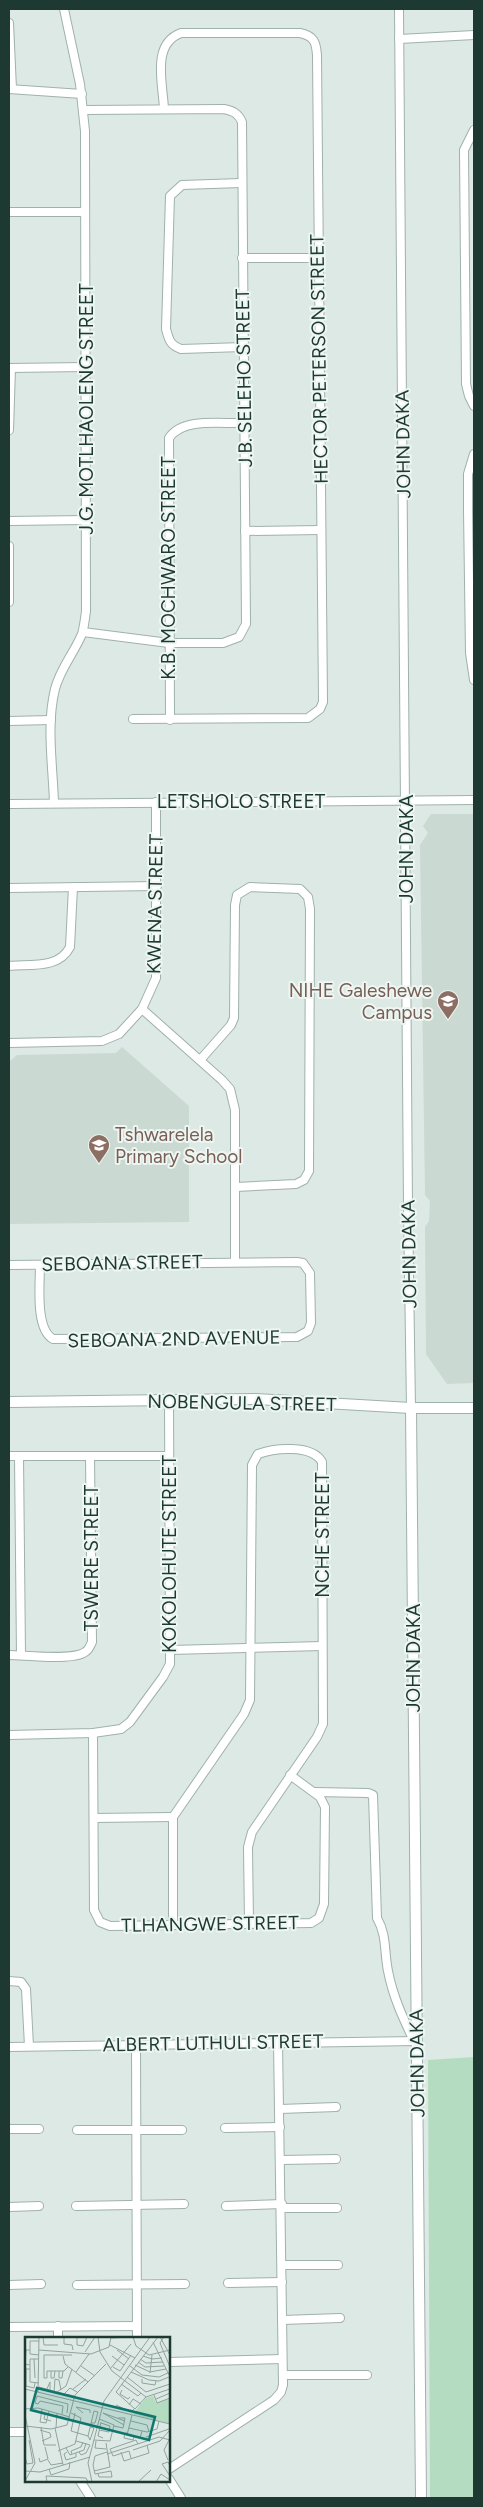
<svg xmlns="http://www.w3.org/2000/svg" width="483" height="2507" font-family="Figtree,sans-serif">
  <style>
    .built { fill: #cbd9d3 }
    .green { fill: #b4dcc0 }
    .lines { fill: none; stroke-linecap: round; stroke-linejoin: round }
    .minor-casing { stroke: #a0b1ab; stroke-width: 10 }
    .tertiary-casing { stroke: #a0b1ab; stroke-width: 12 }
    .minor { stroke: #fff; stroke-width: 8 }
    .tertiary { stroke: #fff; stroke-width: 10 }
    .labels { text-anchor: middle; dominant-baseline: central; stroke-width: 4; stroke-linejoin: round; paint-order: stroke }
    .street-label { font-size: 19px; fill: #1e3932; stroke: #edf6f2 }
    .education-label { font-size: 19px; fill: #785e54; stroke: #edf6f2; text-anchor: end }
    .inset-road { fill: none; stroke: #91a39d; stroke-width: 1 }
    .view { fill: #0f766e; fill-opacity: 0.15; stroke: #0f766e; stroke-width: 2.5 }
    .inset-edge { fill: none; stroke: #1e3932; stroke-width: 2.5 }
  </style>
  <rect width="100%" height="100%" fill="#dde9e4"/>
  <!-- built -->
  <g class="built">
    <path d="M431,814H474V1383L447,1384L426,1354L425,1227L429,1221L430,1201L425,1195L420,845L428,833L423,826Z"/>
    <path d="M122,1047L189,1106V1222L9,1224V1062L17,1055L116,1053Z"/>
  </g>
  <!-- green -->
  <path class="green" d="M474,2057V2498H430L428,2060Z"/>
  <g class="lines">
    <!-- minor casing -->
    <g class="minor-casing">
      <g id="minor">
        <path d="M399,9L408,1207L411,1408"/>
        <path d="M9,23L12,89"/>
        <path d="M399,39L474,35"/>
        <path d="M9,89L82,94"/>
        <path d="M474,130L464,150L466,384L469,396L474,406"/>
        <path d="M241,183L182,185L170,196L166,329C169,340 170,345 181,349L243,347"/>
        <path d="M9,212H85"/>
        <path d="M242,258H318"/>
        <path d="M9,368L85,367"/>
        <path d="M9,430L11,368"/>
        <path d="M474,454L468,474V510L470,653L474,680"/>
        <path d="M9,521L86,520"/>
        <path d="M245,531L321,530"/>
        <path d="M9,546V602"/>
        <path d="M83,632L169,643H223L239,637L246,624L242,122C238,113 233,111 224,109L84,110"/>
        <path d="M133,719L308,718L320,709L323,702L317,55C316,42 314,36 300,33H181C151,44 163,84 164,109"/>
        <path d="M170,720L169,438C183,417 222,424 244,423"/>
        <path d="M9,721L51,720"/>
        <path d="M54,803C53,767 46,725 55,689C60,669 74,653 82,634C84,627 85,619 86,611L85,131L80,84L64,9"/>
        <path d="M9,804L474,800"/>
        <path d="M9,888L157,886"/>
        <path d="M9,966C30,964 59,969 70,947L73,887"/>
        <path d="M142,1009L222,1080L230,1089L235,1110V1262"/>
        <path d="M9,1043L102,1041L119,1034L142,1009L156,978V802"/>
        <path d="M201,1059L231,1025L234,1018L235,905L237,895L250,887L300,889L308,897L310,909L309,1171L304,1180L296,1184L236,1187"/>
        <path d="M9,1265L297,1262L303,1263L310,1273L311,1323L308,1331L297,1337L53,1339C35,1329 40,1284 40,1265"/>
        <path d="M9,1456H168"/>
        <path d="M19,1456L21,1655"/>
        <path d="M170,1650L322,1646"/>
        <path d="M9,1655C25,1655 73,1661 85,1652C89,1650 90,1646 92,1642L90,1456"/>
        <path d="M93,1733L94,1910L100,1922L110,1926L311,1923L319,1918L324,1904L325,1807L320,1797L290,1775"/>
        <path d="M9,1735L93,1733L121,1729L130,1722L163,1677L170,1664V1650L169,1400"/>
        <path d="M314,1792L368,1793L373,1795L377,1918C387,1935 384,1952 388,1971C393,1997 403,2018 414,2041"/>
        <path d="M94,1818L173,1817"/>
        <path d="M173,1925V1817L244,1714L250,1700L252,1465L258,1454C274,1448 312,1444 322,1462L323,1724L317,1737L252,1832L248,1847L249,1924"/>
        <path d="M9,1981L21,1982L26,1989L29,2046"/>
        <path d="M136,2044L137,2338"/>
        <path d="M9,2047L417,2041"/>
        <path d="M280,2109L336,2107"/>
        <path d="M225,2128L280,2127"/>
        <path d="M9,2129H39"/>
        <path d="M77,2130H182"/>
        <path d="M281,2160L336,2159"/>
        <path d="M76,2206L184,2204"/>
        <path d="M226,2206L282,2204"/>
        <path d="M9,2207L39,2206"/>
        <path d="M282,2208H337"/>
        <path d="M282,2265H338"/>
        <path d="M228,2283L282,2282"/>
        <path d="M9,2285L41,2284"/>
        <path d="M77,2285L185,2284"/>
        <path d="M282,2320L340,2318"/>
        <path d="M58,2326V2338"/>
        <path d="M9,2327L137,2326"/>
        <path d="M169,2362L282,2359"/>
        <path d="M283,2375H367"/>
        <path d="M9,2432H26"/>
        <path d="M169,2469L274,2400L281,2392L283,2385L278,2042"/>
        <path d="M169,2479L181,2498"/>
        <path d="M80,2481L91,2498"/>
      </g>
    </g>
    <!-- tertiary casing -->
    <g class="tertiary-casing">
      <g id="tertiary">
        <path d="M9,1402L256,1399L411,1408H474"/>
        <path d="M411,1408L421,2498"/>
      </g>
    </g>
    <!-- minor -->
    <use href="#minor" class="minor"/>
    <!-- tertiary -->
    <use href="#tertiary" class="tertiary"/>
  </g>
  <!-- icons -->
  <defs>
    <g id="university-pin" transform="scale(1.125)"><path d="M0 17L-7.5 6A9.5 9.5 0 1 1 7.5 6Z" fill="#8d6e63" stroke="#edf6f2"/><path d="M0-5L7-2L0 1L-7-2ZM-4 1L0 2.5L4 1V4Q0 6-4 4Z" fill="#fff"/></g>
    <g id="school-pin" transform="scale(1.125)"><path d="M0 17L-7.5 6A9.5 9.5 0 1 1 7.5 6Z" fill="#8d6e63" stroke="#edf6f2"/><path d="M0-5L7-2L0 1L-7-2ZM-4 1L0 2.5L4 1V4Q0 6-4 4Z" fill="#fff"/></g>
  </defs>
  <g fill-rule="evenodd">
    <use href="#university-pin" x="448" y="1001"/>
    <use href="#school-pin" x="99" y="1145"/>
  </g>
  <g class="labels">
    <!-- street labels -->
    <g class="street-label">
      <text transform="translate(319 359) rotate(-91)">HECTOR PETERSON STREET</text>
      <text transform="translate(244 378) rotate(-91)">J.B. SELEHO STREET</text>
      <text transform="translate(86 409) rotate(-90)">J.G. MOTLHAOLENG STREET</text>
      <text transform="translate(403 444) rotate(-91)">JOHN DAKA</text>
      <text transform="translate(168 568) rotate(-90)">K.B. MOCHWARO STREET</text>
      <text x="241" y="801">LETSHOLO STREET</text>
      <text transform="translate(406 849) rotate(-90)">JOHN DAKA</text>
      <text transform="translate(155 904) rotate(-89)">KWENA STREET</text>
      <text transform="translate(409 1254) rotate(-91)">JOHN DAKA</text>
      <text transform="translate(122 1263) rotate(-1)">SEBOANA STREET</text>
      <text transform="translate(174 1339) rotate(-1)">SEBOANA 2ND AVENUE</text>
      <text transform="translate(242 1403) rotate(1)">NOBENGULA STREET</text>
      <text transform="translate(322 1535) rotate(-90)">NCHE STREET</text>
      <text transform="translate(169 1554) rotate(-90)">KOKOLOHUTE STREET</text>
      <text transform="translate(91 1558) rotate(-90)">TSWERE STREET</text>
      <text transform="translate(413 1658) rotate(-90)">JOHN DAKA</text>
      <text transform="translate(210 1924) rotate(-1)">TLHANGWE STREET</text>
      <text transform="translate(213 2043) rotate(-1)">ALBERT LUTHULI STREET</text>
      <text transform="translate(417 2063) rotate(-91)">JOHN DAKA</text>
    </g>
    <!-- education labels -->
    <g class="education-label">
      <text x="432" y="990">NIHE Galeshewe<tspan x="432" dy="22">Campus</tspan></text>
      <text x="115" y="1134" text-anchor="start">Tshwarelela<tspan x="115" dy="22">Primary School</tspan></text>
    </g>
  </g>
  <!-- overview -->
  <g transform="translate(25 2337)">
    <rect width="145" height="145" fill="#dde9e4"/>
    <path d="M128,59L131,66L145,61V87L108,77L121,61Z" fill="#b4dcc0"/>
    <path class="inset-road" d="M18,0L19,8H33M39,0V7L47,8L48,13M52,0V8L58,9L62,0M73,0L75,15L87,34L121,60L145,52M108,0L111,9L124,18L145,13M135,0L145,18M139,0L135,6L145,30M86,1L105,0M14,4H5V17L14,18M128,5L144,38M85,8L110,21M14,13L66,17L84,10L86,0M92,13L104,22M60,15L70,0M38,19L40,27L63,45M87,19L99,28M118,19L127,22L137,21M9,22L10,41M14,22H5V45L14,46M115,22L121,26L138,25M113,25L120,30L139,29M5,28L0,27L1,13H5M110,28L125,35L141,32M56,29L70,39M105,29L117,38L134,40L145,35M88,30L95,34L106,18M5,32H1V49L9,51L10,46M85,32L106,7M22,34V41H19V18H47M22,34H39L43,30M26,34V41H29L30,34M34,34V41H37L38,34M51,35L64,17M106,35L124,43L134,44L144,40M125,36L127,18M102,40L121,55L145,47M117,42V46L130,48L131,44M96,47L113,59L116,56M14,50L32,55L41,49L47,32M0,52L145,87M48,52L61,42M97,53L95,57L103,62L105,60M21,54L25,45V54M13,55L14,0M32,55L49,59M29,56L30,42L34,43L36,53M38,58L45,51L52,55M129,58L132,66L145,61M121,60L110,72L91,55L133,0M131,62L145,56M13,67L10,66L12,59L43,67L42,76M13,67L15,64L38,69L37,77M91,68L106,75L109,72M104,68L108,62L116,67M0,72L13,71L45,80M17,72L15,85L21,86L24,74M16,76L20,77L19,82L26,84M50,76L46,94L63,99M58,76L51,70L65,73V76M0,78L10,126L0,144M107,78L102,98L115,101L117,94M106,84L122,88L124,95M76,85L73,99L78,101M66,86H70L73,75L69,74M99,88L78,76L100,84M0,89L26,92L42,88L50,58L81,27M89,89L98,91L100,81H93M16,90L19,108H31M30,91L38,128M31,91L32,76M104,91L122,95L132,92L134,84M15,93L25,96L26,100L17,104M74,93L84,95L85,89L76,86M103,96H100L99,101L108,103L109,100M63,99L69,74M63,99L65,103L69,91L65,90M121,100L144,92M69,103L85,104L89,88L74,82M51,104L65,108L61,116L56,118L54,115M71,104L70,111L81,112M41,111L45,118L59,113L61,106M108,113L135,104L145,93M33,114L50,107L56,81L46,76M42,115L39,117L41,123L51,120V116M96,115L99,124L124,116L122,108M47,117L46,114L56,110L58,105M82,117L134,100L145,103M0,120L2,127L8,126L4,103M14,121L15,125L23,122L20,110M106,121L104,114L88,119L85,112L111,103L113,107M23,123L26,128L38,126M143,123L139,113L145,101M145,129L143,125L137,127L145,139M24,132L26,138L44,132L45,125M0,134L15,135L65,120M69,134L85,130L81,106M73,137L74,140H87L86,134L70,137L68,128L70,119L82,115M22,145L21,139L61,141L63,145M67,145L63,126L79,64L125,0M113,145L126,133M131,145L136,137L145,143"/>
    <path class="view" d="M12,51L130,80L124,103L6,73Z"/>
    <rect width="145" height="145" class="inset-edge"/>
  </g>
  <!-- border -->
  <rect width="483" height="2507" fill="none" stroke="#1e3932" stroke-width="20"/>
</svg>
